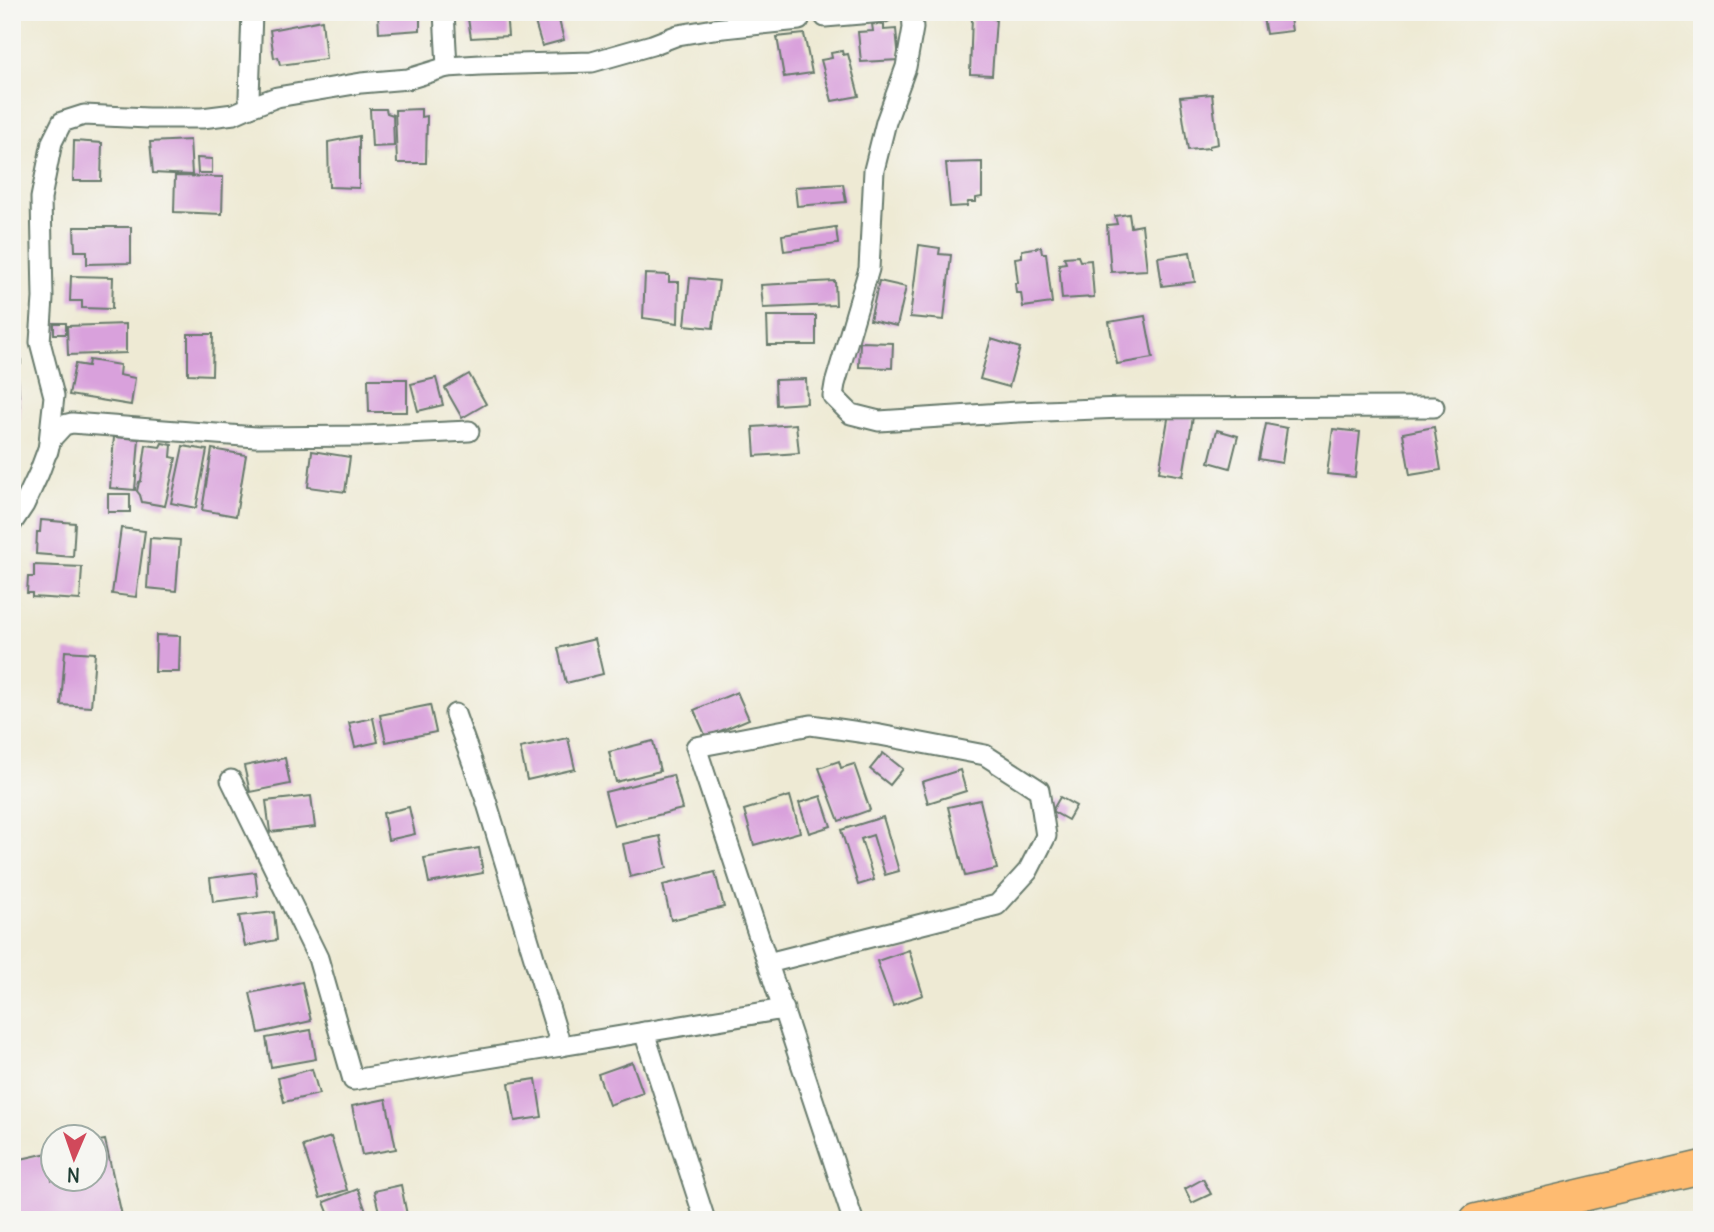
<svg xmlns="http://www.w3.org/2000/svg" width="1714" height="1232" font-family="Delius,sans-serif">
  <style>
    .building { fill: #d9a1dc }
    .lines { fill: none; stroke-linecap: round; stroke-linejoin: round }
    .minor-casing { stroke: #677a6c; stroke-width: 23 }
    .trunk-casing { stroke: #677a6c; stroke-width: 35 }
    .minor { stroke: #fff; stroke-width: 19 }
    .trunk { stroke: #febb71; stroke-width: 32 }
  </style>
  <rect width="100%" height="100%" fill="#f6f6f2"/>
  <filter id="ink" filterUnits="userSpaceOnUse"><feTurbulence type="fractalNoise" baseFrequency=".0143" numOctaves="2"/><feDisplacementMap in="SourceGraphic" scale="14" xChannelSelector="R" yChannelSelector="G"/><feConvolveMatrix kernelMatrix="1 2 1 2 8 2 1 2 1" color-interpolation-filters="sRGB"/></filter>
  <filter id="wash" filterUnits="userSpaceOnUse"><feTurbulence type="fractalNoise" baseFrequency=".00686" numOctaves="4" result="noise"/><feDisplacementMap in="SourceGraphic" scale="28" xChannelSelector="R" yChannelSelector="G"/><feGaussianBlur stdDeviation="1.57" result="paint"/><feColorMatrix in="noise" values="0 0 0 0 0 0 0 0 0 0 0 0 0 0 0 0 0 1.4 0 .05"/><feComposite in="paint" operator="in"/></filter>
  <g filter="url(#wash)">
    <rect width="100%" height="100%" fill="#eeead4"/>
    <g id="blocks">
      <!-- building -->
      <g class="building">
        <path d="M378,12H420V30L379,33Z"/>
        <path d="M467,12H506L508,36L471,38Z"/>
        <path d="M532,12H557L564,40L542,46Z"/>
        <path d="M1262,12H1289L1292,31L1266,34Z"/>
        <path d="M972,15L996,19L992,75L970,74Z"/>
        <path d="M322,20L326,59L280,65L278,57L274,58L270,30Z"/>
        <path d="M872,24L884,25V30L896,29L899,60L861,62L858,32L873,31Z"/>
        <path d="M804,34L812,73L784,77L777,37Z"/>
        <path d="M842,51L843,55L848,54L859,96L832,101L821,60L832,58L831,53Z"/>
        <path d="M1212,94L1218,144L1209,146V148L1188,150L1180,97Z"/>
        <path d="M370,109H386L387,113L393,115L394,146L372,147Z"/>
        <path d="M421,109V117L427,116L426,163H397L395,110Z"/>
        <path d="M359,136V188L329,187L328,142Z"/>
        <path d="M190,140L192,175L153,173L150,142Z"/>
        <path d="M74,141L102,143L101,181H73Z"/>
        <path d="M197,158L212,159V173H198Z"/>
        <path d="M982,162V197L976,198V202H968L967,206L950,207L946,163Z"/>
        <path d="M175,176L223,177L222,214L174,212Z"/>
        <path d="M843,184L846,202L797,206L795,187Z"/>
        <path d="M1129,214L1131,227L1142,225L1147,270L1111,272L1107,225L1117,224L1115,216Z"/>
        <path d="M74,227H131V263L87,264V251H75Z"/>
        <path d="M836,227L838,244L784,251L782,235Z"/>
        <path d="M919,245L940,248L939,254L951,255L944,320L910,317Z"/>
        <path d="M1041,247L1042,253H1046L1052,303L1023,307L1021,293H1016L1015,283H1018L1015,258L1022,257V250Z"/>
        <path d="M1190,252L1195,282L1162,286L1158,257Z"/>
        <path d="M1078,256L1080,261L1091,260L1094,297L1062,299L1059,264L1066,263L1064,257Z"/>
        <path d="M645,274L669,275V282H679L678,323L643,318Z"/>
        <path d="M71,276L113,277L112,309L82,308V301H70Z"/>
        <path d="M690,278L719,281L713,328L685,325Z"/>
        <path d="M835,281L836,305L763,308L761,285Z"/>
        <path d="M879,281L906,287L897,326L870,320Z"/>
        <path d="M767,316H816V345H768Z"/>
        <path d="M1145,316L1153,358L1117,364L1109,322Z"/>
        <rect x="54" y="323" width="12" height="11"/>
        <path d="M126,324V353L68,355L67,326Z"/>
        <path d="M188,334H213L212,375L188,374Z"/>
        <path d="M991,339L1020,348L1009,387L980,379Z"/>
        <path d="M860,342L893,343L892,368L859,367Z"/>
        <rect x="12" y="348" width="9" height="16"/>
        <path d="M89,360L120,365L119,375L135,378L131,405L69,395L75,364L88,366Z"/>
        <path d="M469,374L486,404L462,418L445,388Z"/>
        <path d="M12,377H18L20,419L12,420Z"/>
        <path d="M436,378L443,405L418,411L411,384Z"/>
        <path d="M368,379H407V412H369Z"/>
        <path d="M806,379L807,403L776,405L775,380Z"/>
        <path d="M1169,413L1193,417L1183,476L1159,472Z"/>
        <path d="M796,424L799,453L755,456L753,427Z"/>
        <path d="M1266,424L1287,428L1282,463L1259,459Z"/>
        <path d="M1434,427L1441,470L1410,475L1403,433Z"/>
        <path d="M1333,429L1360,432L1355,477L1327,474Z"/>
        <path d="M1217,430L1238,436L1230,468L1209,462Z"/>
        <path d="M114,437L139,439L135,490L110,488Z"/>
        <path d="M162,443L172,445L171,457L176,458L165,506L142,502L140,495L137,491L139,482L141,481L146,445L160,447Z"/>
        <path d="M183,446L207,450L196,508L171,503Z"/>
        <path d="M212,449L246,455L236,516L202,510Z"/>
        <path d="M312,451L350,457L345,492L308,487Z"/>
        <rect x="108" y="494" width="22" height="18"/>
        <path d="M41,520L75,523L73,557L36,554L37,532H40Z"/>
        <path d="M121,528L145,531L136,597L112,594Z"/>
        <path d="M150,538L180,540L176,591L147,588Z"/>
        <path d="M34,565L82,567L80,600L32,597V593H27L28,577H34Z"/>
        <path d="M156,635L180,636L179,672H155Z"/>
        <path d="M595,639L603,674L566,683L558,648Z"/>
        <path d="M65,651L95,653L91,707L61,705Z"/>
        <path d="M737,692L749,719L706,737L694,710Z"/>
        <path d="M430,705L436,732L386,742L380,715Z"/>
        <path d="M373,718L378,742L355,747L349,723Z"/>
        <path d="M568,738L575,769L527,780L520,748Z"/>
        <path d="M653,741L660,771L616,782L609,752Z"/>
        <path d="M883,753L903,769L890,785L870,769Z"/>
        <path d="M285,758L290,784L250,792L244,766Z"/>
        <path d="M839,761L841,768L854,764L870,810L839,821L819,768Z"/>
        <path d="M960,770L966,791L928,803L922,782Z"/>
        <path d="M673,775L682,809L614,826L605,792Z"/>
        <path d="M311,796L315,827L270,832L266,801Z"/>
        <path d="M790,796L800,832L754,845L744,810Z"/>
        <path d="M821,796L831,826L809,833L799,803Z"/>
        <path d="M1060,797L1076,806L1068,820L1052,811Z"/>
        <path d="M980,800L997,869L965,876L948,807Z"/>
        <path d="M409,807L415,834L388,840L383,813Z"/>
        <path d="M883,817L899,871L885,875L873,835L861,839L874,880L858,885L841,830Z"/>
        <path d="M660,836L667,868L630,877L623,844Z"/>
        <path d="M479,848L483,873L429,883L424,858Z"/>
        <path d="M255,872L258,896L213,902L210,878Z"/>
        <path d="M715,872L724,907L671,920L663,885Z"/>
        <path d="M274,912L277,940L245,946L239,916Z"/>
        <path d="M909,950L923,995L893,1006L877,961Z"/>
        <path d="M302,982L311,1021L259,1033L250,993Z"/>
        <path d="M311,1030L316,1059L271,1067L266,1038Z"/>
        <path d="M632,1062L643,1093L609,1105L598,1074Z"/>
        <path d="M312,1069L319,1094L284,1102L278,1078Z"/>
        <path d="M536,1079L542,1117L515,1121L509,1083Z"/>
        <path d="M386,1099L396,1149L362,1155L352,1106Z"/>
        <path d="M331,1137L347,1190L320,1198L303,1146Z"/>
        <path d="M105,1140L123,1220H12V1161L52,1152V1180H94V1142Z"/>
        <path d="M1203,1179L1211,1194L1192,1203L1185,1189Z"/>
        <path d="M401,1185L408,1220H381L374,1191Z"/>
        <path d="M358,1189L369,1220H331L324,1202Z"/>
      </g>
    </g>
  </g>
  <g filter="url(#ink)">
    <use href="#blocks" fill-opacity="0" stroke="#677a6c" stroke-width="2"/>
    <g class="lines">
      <!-- minor casing -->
      <g class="minor-casing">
        <g id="minor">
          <path d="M252,12L249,97L250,107L277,97L361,83L408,79L447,67L481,65L592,62L652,45L678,35L714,29L799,20"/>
          <path d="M444,12L447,67"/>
          <path d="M824,12L825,17L884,12"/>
          <path d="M912,12L913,28L906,67L886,122L874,170L869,269L835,384L833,396L851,414L879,421L1018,412L1123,408L1434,407"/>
          <path d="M48,451L54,396L40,342L43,298L41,198L52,142L62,122L84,115L148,118H202L234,114L250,107"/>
          <path d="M12,523L24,505L39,473L52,438L64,425L72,423L256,437L364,436L469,431"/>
          <path d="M455,714L485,797L561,1046L784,1009"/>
          <path d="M231,780L318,958L353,1080L561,1046"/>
          <path d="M768,963L997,905L1028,871L1046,836L1039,790L985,755L880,735L811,725L696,747L853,1220"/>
          <path d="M644,1032L705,1220"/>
        </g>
      </g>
      <!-- trunk casing -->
      <g class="trunk-casing">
        <path id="trunk" d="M1476,1220L1702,1167"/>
      </g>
      <!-- minor -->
      <use href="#minor" class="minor"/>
      <!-- trunk -->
      <use href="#trunk" class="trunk"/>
    </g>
  </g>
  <!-- margin -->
  <rect width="1714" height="1232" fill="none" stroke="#f6f6f2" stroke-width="42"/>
  <!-- north arrow -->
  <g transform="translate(74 1158) rotate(182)"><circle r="33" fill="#f6f6f2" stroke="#a0aca6" stroke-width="2"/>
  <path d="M0-5L12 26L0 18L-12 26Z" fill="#d1495b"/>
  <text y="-10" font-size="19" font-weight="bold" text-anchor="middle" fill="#1f3d34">N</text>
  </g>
</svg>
